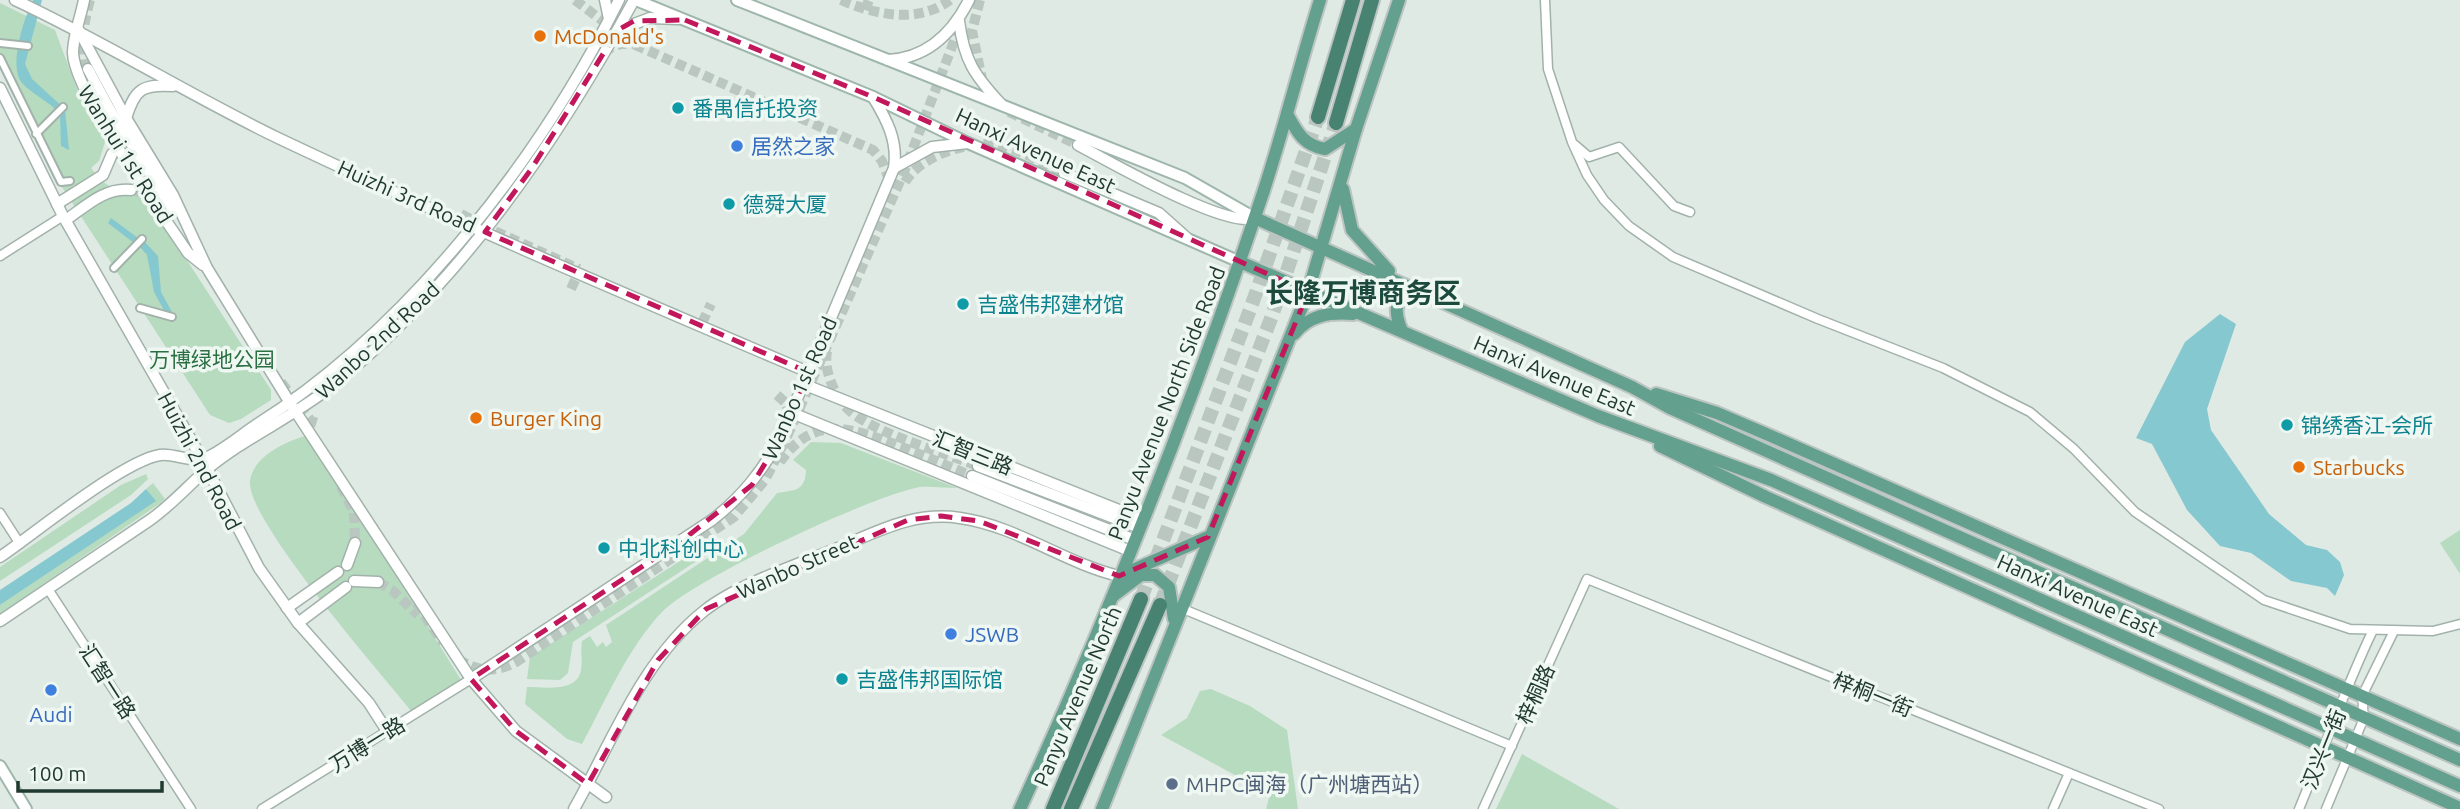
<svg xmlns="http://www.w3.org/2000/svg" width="2460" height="809" font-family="Ubuntu,'Noto Sans SC',sans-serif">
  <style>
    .green { fill: #b7dbbf }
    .water { fill: #86c8d0 }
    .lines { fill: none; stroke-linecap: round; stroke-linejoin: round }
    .tertiary-tunnel { stroke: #b9c7c0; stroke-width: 10; stroke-dasharray: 10 5; stroke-linecap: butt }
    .trunk-tunnel { stroke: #b9c7c0; stroke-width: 14; stroke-dasharray: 14 7; stroke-linecap: butt }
    .pedestrian-casing { stroke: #a2b2ab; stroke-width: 10 }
    .minor-casing { stroke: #a2b2ab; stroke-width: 11 }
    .tertiary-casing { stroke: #a2b2ab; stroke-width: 13 }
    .secondary-casing { stroke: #9eb6ac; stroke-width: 14 }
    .primary-casing { stroke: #bcc4c1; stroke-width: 16 }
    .trunk-casing { stroke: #bcc4c1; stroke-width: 18 }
    .pedestrian { stroke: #fff; stroke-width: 6 }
    .minor { stroke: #fff; stroke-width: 8 }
    .tertiary { stroke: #fff; stroke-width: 10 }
    .secondary { stroke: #fff; stroke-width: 10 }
    .primary { stroke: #63a08d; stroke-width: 12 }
    .trunk { stroke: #488372; stroke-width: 14 }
    .marked { fill: none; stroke: #c2185b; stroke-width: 5; stroke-dasharray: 14 9; stroke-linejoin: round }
    .food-dot { fill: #e8710a; stroke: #eff7f2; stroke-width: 2.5 }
    .culture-dot { fill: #0f9aa8; stroke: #eff7f2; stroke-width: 2.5 }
    .shop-dot { fill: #3f7fe0; stroke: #eff7f2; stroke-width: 2.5 }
    .service-dot { fill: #5c6f8a; stroke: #eff7f2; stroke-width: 2.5 }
    .labels { text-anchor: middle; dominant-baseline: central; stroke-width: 7; stroke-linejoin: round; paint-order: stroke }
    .food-label { font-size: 21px; fill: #c56008; stroke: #eff7f2; text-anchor: start }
    .culture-label { font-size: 21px; fill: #0d838f; stroke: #eff7f2; text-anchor: start }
    .shop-label { font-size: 21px; fill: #366cbe; stroke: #eff7f2; text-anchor: start }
    .street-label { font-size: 21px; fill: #203a31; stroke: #eff7f2 }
    .park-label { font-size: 21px; fill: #2b7042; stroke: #eff7f2 }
    .service-label { font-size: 21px; fill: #4e5e75; stroke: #eff7f2; text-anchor: start }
    .district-label { font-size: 28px; font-weight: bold; fill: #1c4b3e; stroke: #eff7f2 }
  </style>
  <rect width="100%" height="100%" fill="#dfeae4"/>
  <!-- green -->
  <g class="green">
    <path d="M0,3L55,30L80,97L106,139L99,161L91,168C107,189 120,194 146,197L271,390V400L241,419L229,423L210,415L47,164L0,69Z"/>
    <path d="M305,436L312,439L461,680L412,712C382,674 246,520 250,481C253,457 284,442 305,436Z"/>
    <path d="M811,442L841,443L957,488C945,488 931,486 920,487C873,495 694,579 662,612C627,649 606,700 582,744L567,739L525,704L527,687C544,687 577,693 581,670C583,660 580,651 582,641L590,636L597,647L603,642L606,647L612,642L606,625L744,534L777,493C796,490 805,491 806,470L793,460Z"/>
    <path d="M146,474L148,479L131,495L0,581V567L121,485Z"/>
    <path d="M153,483L165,499L159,504L0,614V605L155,501L146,489Z"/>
    <path d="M2460,530V574L2440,543Z"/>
    <path d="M716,538L721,545L573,642L568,673L560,680L527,679L530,657Z"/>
    <path d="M1211,689L1250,706L1287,730L1298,809H1266L1270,794L1161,735L1187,718L1200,691Z"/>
    <path d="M1522,754L1619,809H1496Z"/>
  </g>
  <!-- water -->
  <g class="water">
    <path d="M33,0H42L25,64L32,79L65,109L69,150L61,146L60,114C49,101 33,95 22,83C8,66 24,18 33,0Z"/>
    <path d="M111,218L138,238L134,243L108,223Z"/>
    <path d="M144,241L158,256L161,292L172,312H165L154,292L147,255L140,247Z"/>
    <path d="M2220,314L2236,324L2207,409L2211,430L2269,514L2306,545L2327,550L2340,562L2344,575L2335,596L2327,588L2291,581L2251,553L2220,546L2187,510L2152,444L2136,438L2185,342Z"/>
    <path d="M146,489L156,501L0,605V590L131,503Z"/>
  </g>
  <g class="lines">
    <!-- tertiary-tunnel -->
    <g class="tertiary-tunnel">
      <path d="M90,0C73,61 87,88 123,138"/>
      <path d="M575,0L633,44L873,150L882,161L890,182"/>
      <path d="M841,0C876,15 918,24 950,0"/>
      <path d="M980,0L972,31L982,79"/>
      <path d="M865,10L869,0"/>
      <path d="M603,51L621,44H633"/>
      <path d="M1009,112L1078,145"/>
      <path d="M905,182C920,156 969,140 998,145C1020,149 1044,164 1064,173"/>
      <path d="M131,190L155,196L170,208"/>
      <path d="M461,214L488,228"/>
      <path d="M492,222L488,228L579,269"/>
      <path d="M571,289L580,269"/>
      <path d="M702,323L711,304"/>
      <path d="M827,351C823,370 835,397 849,410C873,433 945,453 978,466"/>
      <path d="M281,382L311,421L320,424"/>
      <path d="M777,395L786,403L790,418"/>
      <path d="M780,462C794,442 812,428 838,429C868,429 941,464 972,476"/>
      <path d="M341,486L354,513L355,543"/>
      <path d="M378,582L392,590L418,615"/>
      <path d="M416,603L443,643"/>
      <path d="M458,659C478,672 495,673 516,662L734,517L765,480L786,439L904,172L961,23"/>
    </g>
    <!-- trunk-tunnel -->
    <g class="trunk-tunnel">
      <path d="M1141,599L1251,307L1318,117"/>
      <path d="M1160,605L1272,316L1336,123"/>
    </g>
    <!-- pedestrian casing -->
    <g class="pedestrian-casing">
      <g id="pedestrian">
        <path d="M0,43L28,46"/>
        <path d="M0,58L61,182L70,181"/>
        <path d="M36,134L63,107"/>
        <path d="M114,268L142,239"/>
        <path d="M140,308L172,317"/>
      </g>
    </g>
    <!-- minor casing -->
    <g class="minor-casing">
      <g id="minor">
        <path d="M1545,0L1548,69L1572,142L1587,175L1604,200L1629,226L1673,257L1818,319L1943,368L2030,412L2074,449L2135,512L2264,600L2350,629L2433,631L2460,624"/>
        <path d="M1575,145L1589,157L1619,147L1674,206L1690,212"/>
        <path d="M0,256L63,216"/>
        <path d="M0,513L20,544"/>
        <path d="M48,589L191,809"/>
        <path d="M1181,608L1512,746"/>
        <path d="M262,809L471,679"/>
        <path d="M1483,809L1587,579L2159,809"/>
        <path d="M2053,809L2069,773"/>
        <path d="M2299,809C2324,749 2345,688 2373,630"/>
        <path d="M2326,809L2364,718L2362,696L2394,631"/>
      </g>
    </g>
    <!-- tertiary casing -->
    <g class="tertiary-casing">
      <g id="tertiary">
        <path d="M15,0C105,42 189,95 278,138C453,221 630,296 808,372"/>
        <path d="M84,0C81,16 73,36 73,53C74,92 162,214 188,253L203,265"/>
        <path d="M605,0L609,19"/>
        <path d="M959,21C964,60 974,75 1001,104"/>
        <path d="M78,29L126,118L173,195L207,268L290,403L471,679L516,731L606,797"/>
        <path d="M618,30L650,18L678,19"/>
        <path d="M888,60C927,58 952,34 969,0"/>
        <path d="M88,69L110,110L173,210"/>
        <path d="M0,88L63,216L202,459L259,568L298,623L369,703L387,731"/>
        <path d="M126,118C135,89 142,84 173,86"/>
        <path d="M1078,145C1109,161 1226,229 1255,218"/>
        <path d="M894,168L932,147L968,143"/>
        <path d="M1064,173L1159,213L1187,238"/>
        <path d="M57,204L103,175L112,154"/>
        <path d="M66,220C86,206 105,187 131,190"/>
        <path d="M803,384L1144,520"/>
        <path d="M792,413L1130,551"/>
        <path d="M978,466L1140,528"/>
        <path d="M972,476L1135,540"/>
        <path d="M0,557C35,533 123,461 160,455C173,453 189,462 202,459C216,456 242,434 256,425C408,329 539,160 619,0"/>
        <path d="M347,565L355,543"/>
        <path d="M354,581L378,582"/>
        <path d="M287,608L338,572"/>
        <path d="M0,621L150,520C170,506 186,488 205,471C245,437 296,416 337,382C464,278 556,143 634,0"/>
        <path d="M298,623L346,587"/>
        <path d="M471,679L712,520C743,496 762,471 781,437L894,168C898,141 887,120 873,97"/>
        <path d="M574,809C612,742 642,660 704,611C736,585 799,564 838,548C878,531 915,511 960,518C1017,526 1064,563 1119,576"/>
      </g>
    </g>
    <!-- secondary casing -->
    <g class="secondary-casing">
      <g id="secondary">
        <path d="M636,0L873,97L968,143L1240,262"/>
        <path d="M737,0L1185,178L1255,218"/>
        <path d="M0,766L26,809"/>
      </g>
    </g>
    <!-- primary casing -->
    <g class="primary-casing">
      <g id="primary">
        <path d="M1287,114C1297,132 1303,145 1325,149L1356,129"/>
        <path d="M1343,189L1352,230L1389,271"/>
        <path d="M1255,218L1632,387L1670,408L2460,760"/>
        <path d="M1240,262L1598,416L1771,480L2460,786"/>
        <path d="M1402,331C1394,313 1393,295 1414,289"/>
        <path d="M1294,334C1309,315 1330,312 1353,314"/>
        <path d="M1656,394L1717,413L1764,433L2460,739"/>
        <path d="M1660,446L1766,497L2460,808"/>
        <path d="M1126,573L1208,537"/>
        <path d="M1113,596L1141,575H1155L1169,587L1174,619"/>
        <path d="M1020,809C1112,608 1193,402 1263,193C1284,129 1300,64 1320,0"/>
        <path d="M1102,809L1308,292L1356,129L1399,0"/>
      </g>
    </g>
    <!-- trunk casing -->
    <g class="trunk-casing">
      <g id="trunk">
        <path d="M1318,117L1353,0"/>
        <path d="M1336,123L1372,0"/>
        <path d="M1053,809L1141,599"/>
        <path d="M1071,809L1160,605"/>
      </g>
    </g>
    <!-- pedestrian -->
    <use href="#pedestrian" class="pedestrian"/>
    <!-- minor -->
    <use href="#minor" class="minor"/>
    <!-- tertiary -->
    <use href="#tertiary" class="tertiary"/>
    <!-- secondary -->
    <use href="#secondary" class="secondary"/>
    <!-- primary -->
    <use href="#primary" class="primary"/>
    <!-- trunk -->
    <use href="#trunk" class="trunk"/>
  </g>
  <!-- marked area -->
  <path class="marked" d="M685,20L873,97L1308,292L1208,537L1119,576L979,521L941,516L908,520L706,609L658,660L588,784L516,731L471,679L684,539L752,485L781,437L808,372L485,232L532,168L618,30L634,21Z"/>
  <!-- markers -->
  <g class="food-dot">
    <circle cx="540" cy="36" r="7"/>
    <circle cx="476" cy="418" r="7"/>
    <circle cx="2299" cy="467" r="7"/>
  </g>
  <g class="culture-dot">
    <circle cx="678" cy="108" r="7"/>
    <circle cx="729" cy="204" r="7"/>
    <circle cx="963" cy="304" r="7"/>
    <circle cx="2287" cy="425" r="7"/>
    <circle cx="604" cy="548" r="7"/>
    <circle cx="842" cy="679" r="7"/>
  </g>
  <g class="shop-dot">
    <circle cx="737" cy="146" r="7"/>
    <circle cx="951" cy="634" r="7"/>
    <circle cx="51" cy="690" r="7"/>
  </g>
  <circle class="service-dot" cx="1172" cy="784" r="7"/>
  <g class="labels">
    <!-- food labels -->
    <g class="food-label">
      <text x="554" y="36">McDonald's</text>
      <text x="490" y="418">Burger King</text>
      <text x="2313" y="467">Starbucks</text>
    </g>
    <!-- culture labels -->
    <g class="culture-label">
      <text x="692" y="108">番禺信托投资</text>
      <text x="743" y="204">德舜大厦</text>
      <text x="977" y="304">吉盛伟邦建材馆</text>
      <text x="2301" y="425">锦绣香江-会所</text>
      <text x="618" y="548">中北科创中心</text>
      <text x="856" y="679">吉盛伟邦国际馆</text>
    </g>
    <!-- shop labels -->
    <g class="shop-label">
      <text x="751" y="146">居然之家</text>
      <text x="965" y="634">JSWB</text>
      <text x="51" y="714" text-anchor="middle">Audi</text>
    </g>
    <!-- street labels -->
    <g class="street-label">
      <text transform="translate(1036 150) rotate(25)">Hanxi Avenue East</text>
      <text transform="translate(126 154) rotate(58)">Wanhui 1st Road</text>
      <text transform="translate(407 196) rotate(24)">Huizhi 3rd Road</text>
      <text transform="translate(377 340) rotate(-43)">Wanbo 2nd Road</text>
      <text transform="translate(1555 375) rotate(23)">Hanxi Avenue East</text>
      <text transform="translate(799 388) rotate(-66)">Wanbo 1st Road</text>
      <text transform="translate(1166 403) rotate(-69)">Panyu Avenue North Side Road</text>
      <text transform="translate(973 452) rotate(22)">汇智三路</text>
      <text transform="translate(200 461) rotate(62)">Huizhi 2nd Road</text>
      <text transform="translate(797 566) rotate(-24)">Wanbo Street</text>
      <text transform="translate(2078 595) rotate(24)">Hanxi Avenue East</text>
      <text transform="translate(108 681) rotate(57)">汇智一路</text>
      <text transform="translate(1535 694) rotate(-66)">梓桐路</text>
      <text transform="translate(1873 694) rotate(22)">梓桐一街</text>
      <text transform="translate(1077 696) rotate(-67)">Panyu Avenue North</text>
      <text transform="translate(367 744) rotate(-32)">万博一路</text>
      <text transform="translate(2323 749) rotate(-68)">汉兴一街</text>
    </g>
    <!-- park labels -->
    <g class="park-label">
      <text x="212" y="359">万博绿地公园</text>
    </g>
    <!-- service labels -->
    <g class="service-label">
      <text x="1186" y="784">MHPC闽海（广州塘西站）</text>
    </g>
    <!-- district labels -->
    <g class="district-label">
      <text x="1363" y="292">长隆万博商务区</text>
    </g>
  </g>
  <!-- scale -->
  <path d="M18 781v10h144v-10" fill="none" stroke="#203a31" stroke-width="3.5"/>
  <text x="28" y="781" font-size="21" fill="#203a31" stroke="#eff7f2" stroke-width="5" paint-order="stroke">100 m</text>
</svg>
